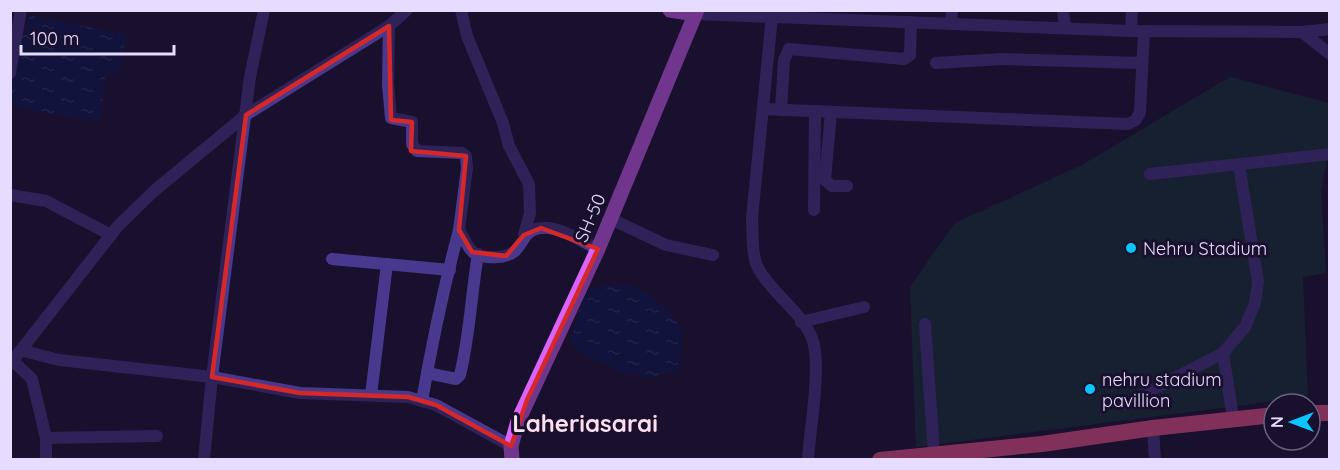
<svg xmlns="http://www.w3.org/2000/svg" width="1340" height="470" font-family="Quicksand,sans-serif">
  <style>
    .park { fill: #133437 }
    .water { fill: url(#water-ripples) }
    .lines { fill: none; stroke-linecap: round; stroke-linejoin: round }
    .minor { stroke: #48398e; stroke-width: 12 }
    .major { stroke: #da63ff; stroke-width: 15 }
    .highway { stroke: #ff5790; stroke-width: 16 }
    .marked { fill: none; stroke: #d62828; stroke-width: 4.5; stroke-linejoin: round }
    .poi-dot { fill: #08c4ff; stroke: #19102d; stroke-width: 2 }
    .labels { text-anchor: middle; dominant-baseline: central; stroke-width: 6; stroke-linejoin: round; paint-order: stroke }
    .street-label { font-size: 18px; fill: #e5dcff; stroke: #19102d }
    .poi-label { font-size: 18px; fill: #e5dcff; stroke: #19102d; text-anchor: start }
    .district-label { font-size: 24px; font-weight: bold; fill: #ffdeee; stroke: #19102d }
  </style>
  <defs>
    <pattern id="water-ripples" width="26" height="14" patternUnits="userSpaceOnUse" patternTransform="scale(1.5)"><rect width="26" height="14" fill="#08184e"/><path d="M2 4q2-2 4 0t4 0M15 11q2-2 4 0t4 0" fill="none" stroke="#2c3969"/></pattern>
  </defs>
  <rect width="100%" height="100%" fill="#19102d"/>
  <!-- park -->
  <path class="park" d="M1230,77L1329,103V147L1321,190L1326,273L1303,277L1308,397L916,447L910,287L955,223L1082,165Z"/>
  <!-- water -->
  <g class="water">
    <path d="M30,15L127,35L118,74H106L100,123L11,106C10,76 19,44 30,15Z"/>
    <path d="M606,285C613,285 623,283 629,285C649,291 679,313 682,335C684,347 676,354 681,366L678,370L644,379C633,372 631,376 622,373C616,371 611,364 605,363C589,359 581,356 570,341L586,289Z"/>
  </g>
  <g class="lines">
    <!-- minor -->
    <g class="minor">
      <path d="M461,10L467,36L503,123L509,146L529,184L530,213L524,235"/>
      <path d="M1063,10L1065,28"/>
      <path d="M695,14L1131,31L1302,32L1330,54"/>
      <path d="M772,16L752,218C753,233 751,253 758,268C772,295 807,314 814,345C820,375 810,428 808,460"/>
      <path d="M951,24L952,10"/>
      <path d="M389,26L388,85L391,118L412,122V144L417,151L462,153L466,156L467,168L459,230"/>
      <path d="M1131,31L1132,10"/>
      <path d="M1302,32L1330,29"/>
      <path d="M936,63L1002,59L1142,63"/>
      <path d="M10,73L21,10"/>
      <path d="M763,109L1128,124L1136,120L1140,112L1144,31"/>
      <path d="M781,110L784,60L789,49L904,59L910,55L911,22"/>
      <path d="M831,112L825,180L832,186H847"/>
      <path d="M1150,174L1330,154"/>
      <path d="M10,195L46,201L111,235"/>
      <path d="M814,210L815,111"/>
      <path d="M611,219L666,245L713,255"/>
      <path d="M332,259L450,270"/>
      <path d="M801,322L864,307"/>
      <path d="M925,324L934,454"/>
      <path d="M24,351L59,360L212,377L300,393L408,397L436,405L511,446"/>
      <path d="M1223,353L1233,418"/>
      <path d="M13,361L32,379L46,438L157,436"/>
      <path d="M10,364L118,226L154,191L246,115L389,26L407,10"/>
      <path d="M427,373L456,379L460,375C470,334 471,296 478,254"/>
      <path d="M371,395L387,264"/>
      <path d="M422,401C432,343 444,286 459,230C463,236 468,249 474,253C484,259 506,259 515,251C524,242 525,229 542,228C559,226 583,242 598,249"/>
      <path d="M1125,404L1223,353L1245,327L1255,303L1258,282L1239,165"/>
      <path d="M1153,428L1155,460"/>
      <path d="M46,438V460"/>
      <path d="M204,460L212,377L250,77L264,10"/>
    </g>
    <!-- major -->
    <g class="major">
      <path d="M670,10L695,14"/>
      <path d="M512,460L511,446L518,421L598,249L697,10"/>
    </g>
    <!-- highway -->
    <g class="highway">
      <path d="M1310,413H1330"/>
      <path d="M880,460L1042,444L1153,428L1274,415"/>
    </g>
  </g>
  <!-- marked area -->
  <path d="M0 0H1340V470H0ZM389,26L391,120L412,122L411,151L466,156L459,230L472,252L506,256L524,235L541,228L598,249L527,400L511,446L436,405L408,397L300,393L212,377L246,115Z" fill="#19102d" fill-opacity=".55" fill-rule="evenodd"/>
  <path class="marked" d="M389,26L391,120L412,122L411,151L466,156L459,230L472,252L506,256L524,235L541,228L598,249L527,400L511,446L436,405L408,397L300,393L212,377L246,115Z"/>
  <!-- markers -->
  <g class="poi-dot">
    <circle cx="1131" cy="248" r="6"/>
    <circle cx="1090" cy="389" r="6"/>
  </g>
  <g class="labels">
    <!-- street labels -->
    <g class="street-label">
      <text transform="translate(590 218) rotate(-67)">SH-50</text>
    </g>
    <!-- poi labels -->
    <g class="poi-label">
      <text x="1143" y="248">Nehru Stadium</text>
      <text x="1102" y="379">nehru stadium<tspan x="1102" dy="21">pavillion</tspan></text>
    </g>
    <!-- district labels -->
    <g class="district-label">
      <text x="585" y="423">Laheriasarai</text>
    </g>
  </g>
  <!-- border -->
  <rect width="1340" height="470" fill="none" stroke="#e5dcff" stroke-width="24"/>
  <!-- north arrow -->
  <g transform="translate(1292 422) rotate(270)"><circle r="28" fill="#19102d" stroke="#6b6281" stroke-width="1.5"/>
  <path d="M0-4.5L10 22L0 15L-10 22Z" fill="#08c4ff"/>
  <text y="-9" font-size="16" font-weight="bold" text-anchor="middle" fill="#e5dcff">N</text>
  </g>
  <!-- scale -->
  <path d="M21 45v9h153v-9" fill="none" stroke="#e5dcff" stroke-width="3"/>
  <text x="30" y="45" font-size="18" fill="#e5dcff" stroke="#19102d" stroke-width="4.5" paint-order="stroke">100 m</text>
</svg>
